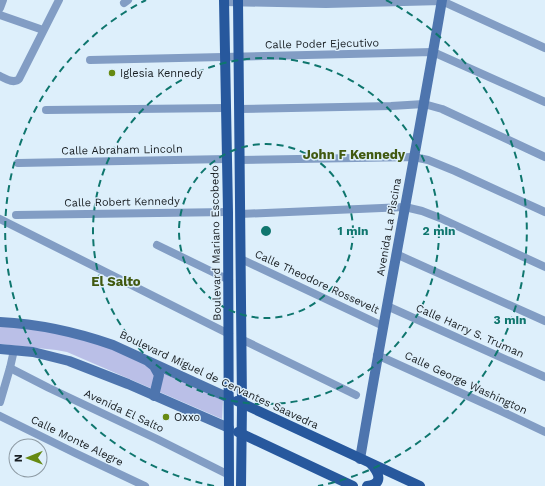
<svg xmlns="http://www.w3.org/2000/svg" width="545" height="486" font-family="'Work Sans',sans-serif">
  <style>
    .green { fill: #babfe7 }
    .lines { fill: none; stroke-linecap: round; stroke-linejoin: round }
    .street { stroke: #829dc4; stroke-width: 8 }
    .secondary { stroke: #4e75ae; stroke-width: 10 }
    .primary { stroke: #27589d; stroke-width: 10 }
    .ring { fill: none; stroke: #0f766e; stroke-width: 2; stroke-dasharray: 7 5 }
    .poi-dot { fill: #668a12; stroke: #ddeffb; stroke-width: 1.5 }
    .labels { text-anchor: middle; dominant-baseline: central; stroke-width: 3; stroke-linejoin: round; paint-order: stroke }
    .street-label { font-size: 11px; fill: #171d21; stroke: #ddeffb }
    .poi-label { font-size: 11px; fill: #171d21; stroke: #ddeffb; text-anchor: start }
    .quarter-label { font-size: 13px; font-weight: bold; fill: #415910; stroke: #ddeffb }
    .centre { fill: #0f766e; stroke: #ddeffb; stroke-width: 2 }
    .ring-label { font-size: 12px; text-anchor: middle; font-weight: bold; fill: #0f766e; stroke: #ddeffb; stroke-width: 3; stroke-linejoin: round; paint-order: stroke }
  </style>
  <rect width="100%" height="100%" fill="#ddeffb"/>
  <!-- green -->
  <path class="green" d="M0,326L55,331L94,341L223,400L222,419L67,352L56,350L0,344Z"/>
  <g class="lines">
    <!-- street -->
    <g class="street">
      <path d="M224,2L326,4L442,1L545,48"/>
      <path d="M124,3L128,0"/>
      <path d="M0,8L3,0"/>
      <path d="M0,15L43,30"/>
      <path d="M90,60L433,52L545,102"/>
      <path d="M0,76C6,79 14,84 19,79L59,0"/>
      <path d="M239,109L391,106L424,104L442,109L545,157"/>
      <path d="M46,110L226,108"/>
      <path d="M239,160L414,157L428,160L455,171L545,212"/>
      <path d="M18,163L227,159"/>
      <path d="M240,214L405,207L422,211L440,218L545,267"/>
      <path d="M16,215L228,212"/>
      <path d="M0,219L229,334"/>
      <path d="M157,245L229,280"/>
      <path d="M396,254L545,321"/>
      <path d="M241,259L383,326"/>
      <path d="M387,306L545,377"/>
      <path d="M241,339L356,395"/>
      <path d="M377,355L501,411L545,432"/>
      <path d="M10,368L49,388L157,439L229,475"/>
      <path d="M0,402L10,368L14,350"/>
      <path d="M0,416L75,453L145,486"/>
    </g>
    <!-- secondary -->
    <g class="secondary">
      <path d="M0,322C39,324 76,332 113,345L229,398"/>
      <path d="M0,349L33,352L69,361L128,384L229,428"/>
      <path d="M149,362L154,366L159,375L154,396"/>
      <path d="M360,459C386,305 416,153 442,0"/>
    </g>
    <!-- primary -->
    <g class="primary">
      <path d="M224,0L228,212L229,486"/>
      <path d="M238,0L242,403L241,486"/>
      <path d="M237,401L420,486"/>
      <path d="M238,432L353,486"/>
      <path d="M367,486C384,484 379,473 371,464"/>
    </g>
  </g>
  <!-- distance rings -->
  <g class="ring">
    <circle cx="266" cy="231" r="87"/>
    <circle cx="266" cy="231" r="173"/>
    <path d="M214 486A260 260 0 0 1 146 0M386 0A260 260 0 0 1 318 486"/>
  </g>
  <!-- markers -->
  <g class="poi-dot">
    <circle cx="112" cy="73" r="4"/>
    <circle cx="166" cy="417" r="4"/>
  </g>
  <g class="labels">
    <!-- street labels -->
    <g class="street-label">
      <text transform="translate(322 44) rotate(-1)">Calle Poder Ejecutivo</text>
      <text transform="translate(122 150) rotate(-1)">Calle Abraham Lincoln</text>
      <text transform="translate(122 202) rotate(-1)">Calle Robert Kennedy</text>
      <text transform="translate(389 227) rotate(-80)">Avenida La Piscina</text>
      <text transform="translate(216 243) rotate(-91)">Boulevard Mariano Escobedo</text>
      <text transform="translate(317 282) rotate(25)">Calle Theodore Rossevelt</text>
      <text transform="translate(470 331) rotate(24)">Calle Harry S. Truman</text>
      <text transform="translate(219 380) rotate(25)">Boulevard Miguel de Cervantes Saavedra</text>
      <text transform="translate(466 383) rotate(25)">Calle George Washington</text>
      <text transform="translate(124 411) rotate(25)">Avenida El Salto</text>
      <text transform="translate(77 441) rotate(26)">Calle Monte Alegre</text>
    </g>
    <!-- poi labels -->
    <g class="poi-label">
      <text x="120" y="73">Iglesia Kennedy</text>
      <text x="174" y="417">Oxxo</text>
    </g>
    <!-- quarter labels -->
    <g class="quarter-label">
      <text x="354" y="154">John F Kennedy</text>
      <text x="116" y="281">El Salto</text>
    </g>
  </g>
  <circle cx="266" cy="231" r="6" class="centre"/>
  <g class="ring-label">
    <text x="353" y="235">1 min</text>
    <text x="439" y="235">2 min</text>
    <text x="510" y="324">3 min</text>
  </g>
  <!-- north arrow -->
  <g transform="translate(28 458) rotate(269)"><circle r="19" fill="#ddeffb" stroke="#8e9ba4"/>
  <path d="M0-3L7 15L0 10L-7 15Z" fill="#668a12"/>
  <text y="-6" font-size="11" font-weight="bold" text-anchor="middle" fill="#171d21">N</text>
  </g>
</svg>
